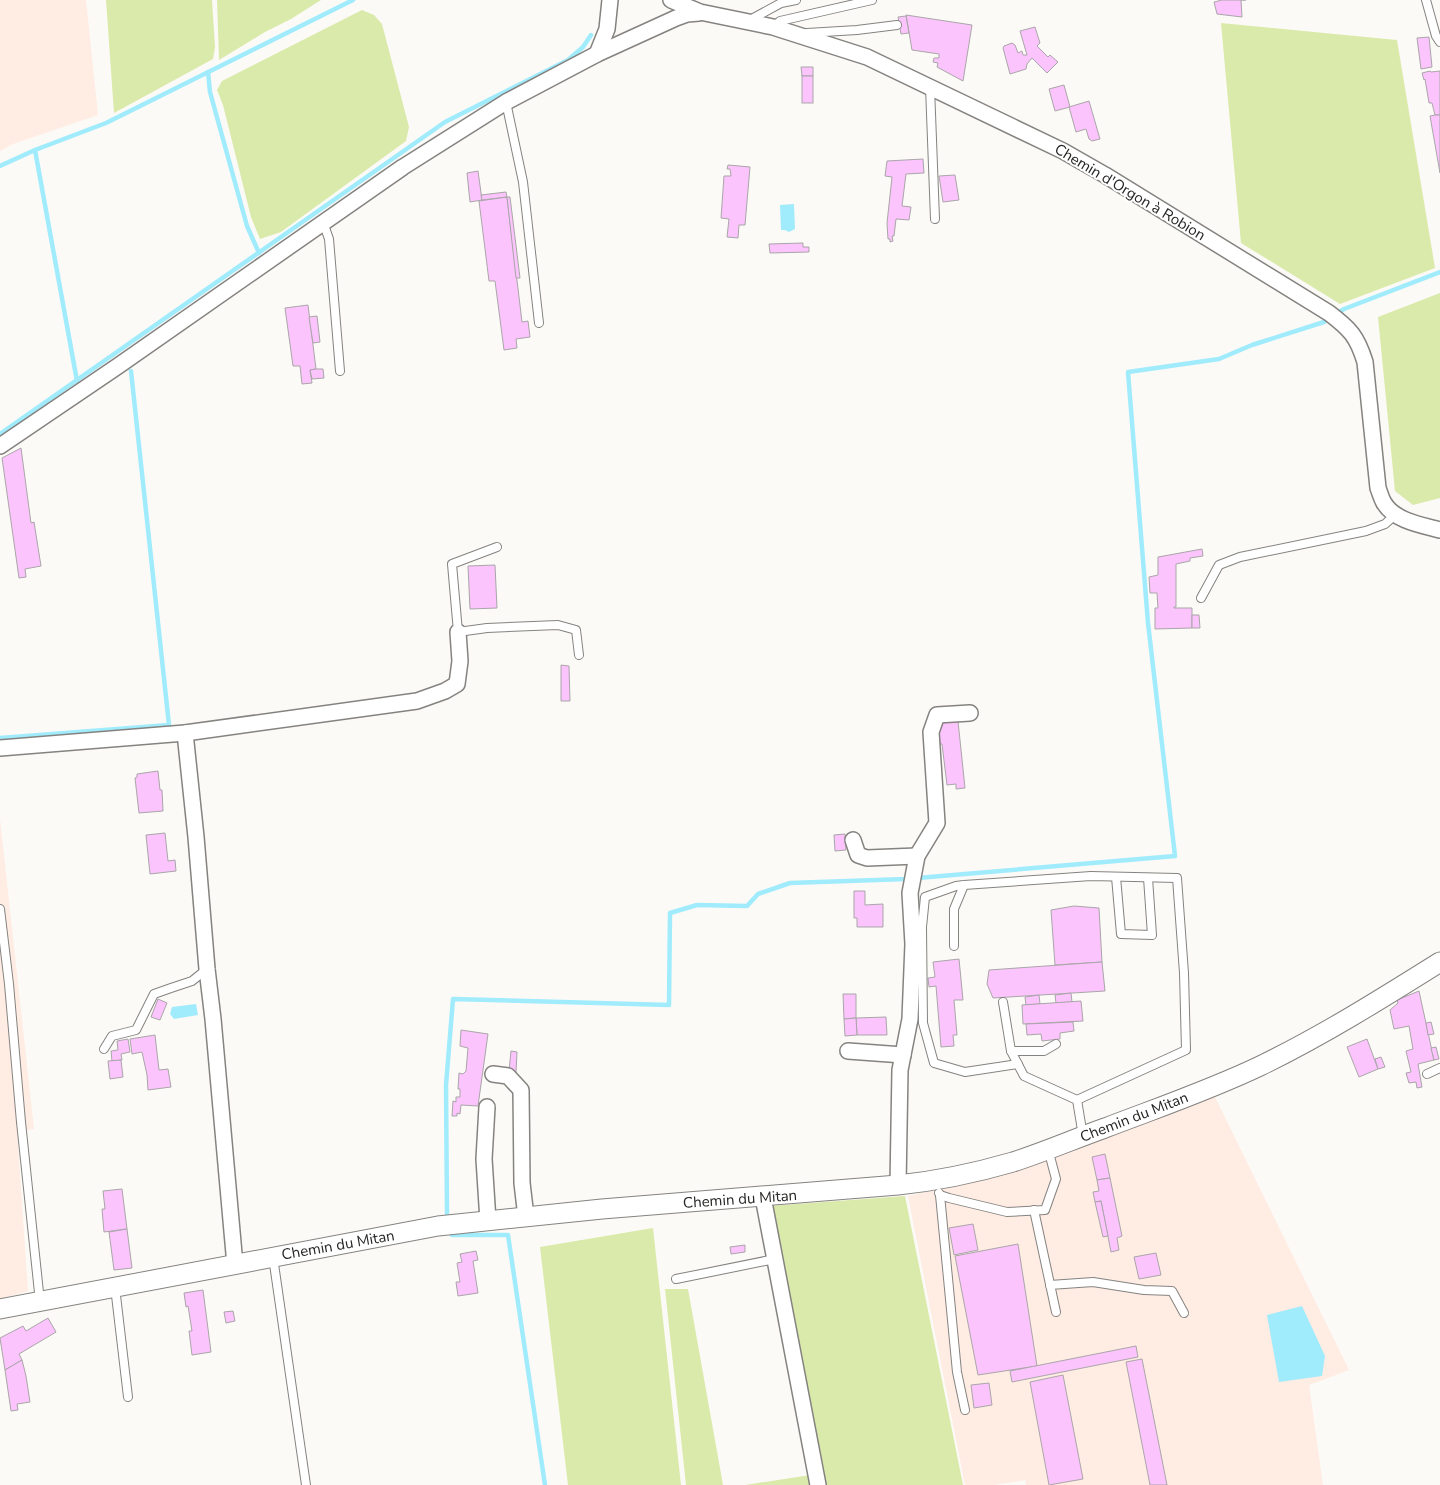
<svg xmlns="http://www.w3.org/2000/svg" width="1440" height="1485" font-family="'Nunito Sans',sans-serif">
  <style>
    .industrial { fill: #ffece3 }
    .green { fill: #daeaaa }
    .water { fill: #a0ebfc }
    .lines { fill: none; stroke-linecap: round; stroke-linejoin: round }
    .stream { stroke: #a0ebfc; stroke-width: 4.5 }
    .building { fill: #fcc4fc; stroke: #a9a6a9 }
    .service-casing { stroke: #858380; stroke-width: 10 }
    .minor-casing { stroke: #858380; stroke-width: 18 }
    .tertiary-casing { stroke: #858380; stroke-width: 21 }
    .service { stroke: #fff; stroke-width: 8 }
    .minor { stroke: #fff; stroke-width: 15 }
    .tertiary { stroke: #fff; stroke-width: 19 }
    .labels { text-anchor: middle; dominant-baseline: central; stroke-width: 4; stroke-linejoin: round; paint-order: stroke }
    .street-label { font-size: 15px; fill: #272625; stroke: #fff }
  </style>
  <rect width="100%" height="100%" fill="#fcfaf6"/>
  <!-- industrial -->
  <g class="industrial">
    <path d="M0,0H86L98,115L13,144L0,151Z"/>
    <path d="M0,819L34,1129L17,1131L28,1291L0,1299Z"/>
    <path d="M1214,1095L1349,1370L1309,1385L1323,1485H1026L1025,1480L994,1485H965L908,1196L957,1184Z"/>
  </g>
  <!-- green -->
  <g class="green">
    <path d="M106,0H212L215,47L213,59L114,113Z"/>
    <path d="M217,0H321L291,19L265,32L219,60Z"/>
    <path d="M362,10L374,15L382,24L409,127L406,141L281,232L260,239L251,217L223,105L217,90L222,81Z"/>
    <path d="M1221,23L1397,40L1435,268L1340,304L1241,243Z"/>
    <path d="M1440,293V498L1413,505L1395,491L1378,317Z"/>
    <path d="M905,1196L963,1485H823L770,1206Z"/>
    <path d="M653,1228L681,1485H568L540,1247Z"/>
    <path d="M665,1289H688L723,1485H686Z"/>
    <path d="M810,1475L812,1485H745Z"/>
  </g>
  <!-- water -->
  <g class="water">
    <path d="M794,204L795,229L789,232L785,230H781L780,205Z"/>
    <path d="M196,1004L198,1015L174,1019L170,1014L172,1007Z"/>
    <path d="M1302,1306L1325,1356L1322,1376L1279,1382L1267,1315Z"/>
  </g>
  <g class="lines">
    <!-- stream -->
    <g class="stream">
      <path d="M208,72L210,92L247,226L259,253"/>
      <path d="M35,150L77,381"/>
      <path d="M0,166L35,150L106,123L353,0"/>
      <path d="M0,434L445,122L568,60L583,47L591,35"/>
      <path d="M0,738L169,725L131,371"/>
      <path d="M447,1214L446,1085L453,999L669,1005L670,913L697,905L747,906L758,894L790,883L906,879L1175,856L1148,623L1128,372L1219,359L1252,345L1324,322L1344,309L1440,272"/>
      <path d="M450,1233L452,1235H508L545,1485"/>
    </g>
  </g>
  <!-- building -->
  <g class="building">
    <path d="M1222,0H1246H1241L1242,17L1217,14L1214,2Z"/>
    <path d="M906,15L972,25L963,81L937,67L938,63L933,62L934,58H939V54L912,50Z"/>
    <path d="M906,16L909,33L901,34L898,17Z"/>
    <path d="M1035,27L1040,43L1037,46L1048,57L1050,55L1058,62L1047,73L1032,58L1027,64L1026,69L1010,74L1003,48L1004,46L1012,43L1015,45L1018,53L1022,51L1023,55H1027L1020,31Z"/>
    <path d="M1429,37L1432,67L1421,69L1417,38Z"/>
    <path d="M801,67H813V76H802Z"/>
    <path d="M1430,71L1431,72L1440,71V115H1435L1432,103H1429L1425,79L1424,80L1422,73Z"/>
    <rect x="802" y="76" width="11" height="27"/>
    <path d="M1064,85L1070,107L1055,111L1049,89Z"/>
    <path d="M1089,101L1100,139L1092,141L1089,139L1086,129L1076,132L1069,107Z"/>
    <path d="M1435,115H1440V173L1430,116Z"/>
    <path d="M923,159L924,173L906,174L902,206L911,207L909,220L896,219L894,236H892L893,241L890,242V239H888L887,223L892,177L885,176L887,161Z"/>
    <path d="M728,165L750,167L745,225H739L738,238L727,237L729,219L721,218L724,176H731L730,169H727Z"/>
    <path d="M478,171L482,200L470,202L467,173Z"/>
    <path d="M955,175L959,200L943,202L939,176Z"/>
    <path d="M506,192L507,197L482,200L481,195Z"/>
    <path d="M507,197L522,322L528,321L530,337L516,339L517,348L504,350L495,281H489L479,201Z"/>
    <path d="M507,197H510L520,278H516Z"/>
    <path d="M803,243V247H809V252L770,253L769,244Z"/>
    <path d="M308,305L316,369L310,370L312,383L302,384L300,366H293L285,308Z"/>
    <path d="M317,316L320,342L313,343L309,317Z"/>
    <path d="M316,369H323L324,378L312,379L310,370Z"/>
    <path d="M21,448L31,523L34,522L41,566L25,569L26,577L19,578L2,458Z"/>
    <path d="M1202,549L1203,556L1190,558V561L1176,564V607H1174V608H1192V628L1155,629V608H1158L1157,593H1150L1149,577L1158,575V557Z"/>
    <path d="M495,565L497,608L470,609L468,566Z"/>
    <path d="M1192,615H1199L1200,628H1192Z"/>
    <path d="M561,665L569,666L570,701H561Z"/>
    <path d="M958,721L965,788L956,789V784L947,785L942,744H940L938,723Z"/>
    <path d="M158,771L160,790H162L163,811L139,813L135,778L137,777V774Z"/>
    <path d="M165,833L168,861L175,860L176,871L150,874L146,835Z"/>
    <path d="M845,834L846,850L835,851L834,835Z"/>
    <path d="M854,891H865V905L883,904V927H857V918H854Z"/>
    <path d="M1074,906L1099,908L1102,962L1055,965L1051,910Z"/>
    <path d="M959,959L963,1000H954L957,1035H953L954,1046L941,1047L936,986L929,987L928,978L935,977L933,962Z"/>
    <path d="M1102,962L1105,991L993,998L987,984L989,970Z"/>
    <path d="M1419,991L1434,1060L1418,1064L1422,1087L1417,1088L1416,1082L1409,1083L1406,1073L1411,1072L1406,1051L1413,1049L1409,1026L1394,1029L1390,1010L1398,1003L1397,1000Z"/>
    <path d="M1071,993L1072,1002L1056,1003L1055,995Z"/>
    <path d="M843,994H856V1018L844,1019Z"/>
    <path d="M1039,995L1040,1004L1026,1005L1025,997Z"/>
    <path d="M158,999L167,1003L160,1020L151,1017Z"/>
    <path d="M1081,1001L1083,1021L1023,1024L1022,1005Z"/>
    <path d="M886,1017L887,1035H857L856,1018Z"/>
    <path d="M856,1018L857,1035L845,1036L844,1019Z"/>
    <path d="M1073,1022L1074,1031L1060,1033V1039L1042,1041L1041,1034L1027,1035L1026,1024Z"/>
    <path d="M1431,1022L1434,1034L1428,1035L1426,1023Z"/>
    <path d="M461,1030L488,1034L478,1106L461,1105L460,1114L457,1113V1116H452L453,1101L456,1102V1097H460V1089H458L459,1073L463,1074L466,1071L468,1048L460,1046Z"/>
    <path d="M155,1035L159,1070L168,1069L171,1087L148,1090L147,1075L142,1052L132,1054L130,1039Z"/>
    <path d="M128,1039L130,1052L121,1054L122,1060L112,1061L111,1051L118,1050L117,1041Z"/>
    <path d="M1367,1039L1378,1069L1359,1077L1347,1047Z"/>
    <path d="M1436,1047L1439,1059L1434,1060L1431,1048Z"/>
    <path d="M511,1051L517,1052L516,1072L509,1071Z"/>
    <path d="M1381,1057L1385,1067L1378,1069L1375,1059Z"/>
    <path d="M121,1060L123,1077L110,1079L108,1061Z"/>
    <path d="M1105,1154L1110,1178L1097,1180L1092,1157Z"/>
    <path d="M1110,1178L1122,1236L1117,1238L1119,1250L1111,1252L1101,1201L1095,1202L1093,1192L1099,1191L1097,1180Z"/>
    <path d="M122,1189L127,1229L104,1232L102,1209H105L103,1191Z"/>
    <path d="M1101,1201L1108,1236L1103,1237L1095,1202Z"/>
    <path d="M973,1224L978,1250L954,1255L949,1228Z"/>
    <path d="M127,1229L132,1268L114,1270L109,1232Z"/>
    <path d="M1018,1244L1037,1366L978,1375L955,1256Z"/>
    <path d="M745,1245V1252L731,1254L730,1247Z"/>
    <path d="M476,1251L478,1260L473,1261L478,1293L458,1296L456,1282H460L457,1263L462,1262L460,1254Z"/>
    <path d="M1156,1253L1161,1275L1139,1279L1134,1257Z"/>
    <path d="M203,1290L211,1352L192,1355L189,1331H192L188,1306L186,1307L184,1293Z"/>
    <path d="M233,1311L235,1321L226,1323L224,1312Z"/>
    <path d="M48,1318L56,1332L19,1354L22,1360L5,1370L0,1338L23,1326L26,1331Z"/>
    <path d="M1136,1346L1138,1357L1012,1382L1010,1371Z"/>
    <path d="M1142,1359L1167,1485H1150L1126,1362Z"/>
    <path d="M22,1360L26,1376L30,1402L17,1404L18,1410L11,1411L5,1370Z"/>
    <path d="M1063,1375L1083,1479L1049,1485L1030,1382Z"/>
    <path d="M989,1383L992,1405L974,1408L971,1385Z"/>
  </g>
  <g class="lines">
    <!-- service casing -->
    <g class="service-casing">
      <g id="service">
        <path d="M1426,0L1436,36L1440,42"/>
        <path d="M748,21L781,3L796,0"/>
        <path d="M773,27L780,21L872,0"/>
        <path d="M807,33L857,30L897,25"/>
        <path d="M930,87L935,219"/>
        <path d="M506,102L523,182L539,323"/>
        <path d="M323,222L329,239L340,371"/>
        <path d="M497,547L452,564L458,632L487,628L558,625L576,630L579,655"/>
        <path d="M1201,598L1219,565L1240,557L1366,531L1385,524L1395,515"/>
        <path d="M1116,877L1121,934L1152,935L1148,878"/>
        <path d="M0,909L9,984L21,1122L40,1302"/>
        <path d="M954,946V909L964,885"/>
        <path d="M1003,1002L1011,1051L1024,1076L1077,1100L1083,1136"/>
        <path d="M104,1049L112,1036L136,1030L154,994L171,988L192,981L207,969"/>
        <path d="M1011,1051H1044L1056,1044"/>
        <path d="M1018,1064L965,1072L934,1063L923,1023L922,927L925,897L956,886L964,885L1091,876L1177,878L1184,973L1186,1050L1077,1100"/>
        <path d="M1427,1074L1440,1068"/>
        <path d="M939,1193L940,1195L949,1198L1007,1212L1045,1210L1056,1179L1048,1149"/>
        <path d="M940,1195L957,1372L965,1410"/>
        <path d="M1034,1210L1056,1312"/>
        <path d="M273,1257L306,1485"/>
        <path d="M676,1279L775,1259"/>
        <path d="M1050,1285L1093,1282L1144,1290L1172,1291L1184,1313"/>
        <path d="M115,1287L128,1397"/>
      </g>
    </g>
    <!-- minor casing -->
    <g class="minor-casing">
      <g id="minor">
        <path d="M671,0L700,12L773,27L867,57L1063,151L1105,175L1329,313C1350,329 1357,336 1365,362L1378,488C1380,493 1381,498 1384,503C1395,521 1421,525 1440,530"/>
        <path d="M597,54L607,29L610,0"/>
        <path d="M0,446L118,366L403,167L506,102L597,54L676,18L687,14L699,13"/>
        <path d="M185,733L196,837L207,969L213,1019L235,1265"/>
        <path d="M0,748L185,733L417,701L445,691L457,684L460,661L458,632"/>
        <path d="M853,840L858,855L867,858L917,856"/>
        <path d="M848,1051L903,1055"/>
        <path d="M493,1074L508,1076L521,1090L522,1183L526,1217"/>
        <path d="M487,1107L484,1159L488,1221"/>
        <path d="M898,1185L900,1070L910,1019L913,944L910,893L917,856L937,823L931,732L937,715L970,713"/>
        <path d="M763,1197L818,1485"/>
      </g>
    </g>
    <!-- tertiary casing -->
    <g class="tertiary-casing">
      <path id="tertiary" d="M0,1309L438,1226L602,1209L898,1185C937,1181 975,1173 1013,1162C1044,1152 1074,1139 1105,1128C1157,1108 1210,1090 1260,1066C1322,1036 1381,999 1440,962"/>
    </g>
    <!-- service -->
    <use href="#service" class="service"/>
    <!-- minor -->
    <use href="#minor" class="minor"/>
    <!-- tertiary -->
    <use href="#tertiary" class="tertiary"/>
  </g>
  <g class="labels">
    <!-- street labels -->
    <g class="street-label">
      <text transform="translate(1130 192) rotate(31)">Chemin d'Orgon à Robion</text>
      <text transform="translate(1134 1117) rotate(-21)">Chemin du Mitan</text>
      <text transform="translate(740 1199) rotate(-4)">Chemin du Mitan</text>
      <text transform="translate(338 1245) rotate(-10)">Chemin du Mitan</text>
    </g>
  </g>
</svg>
